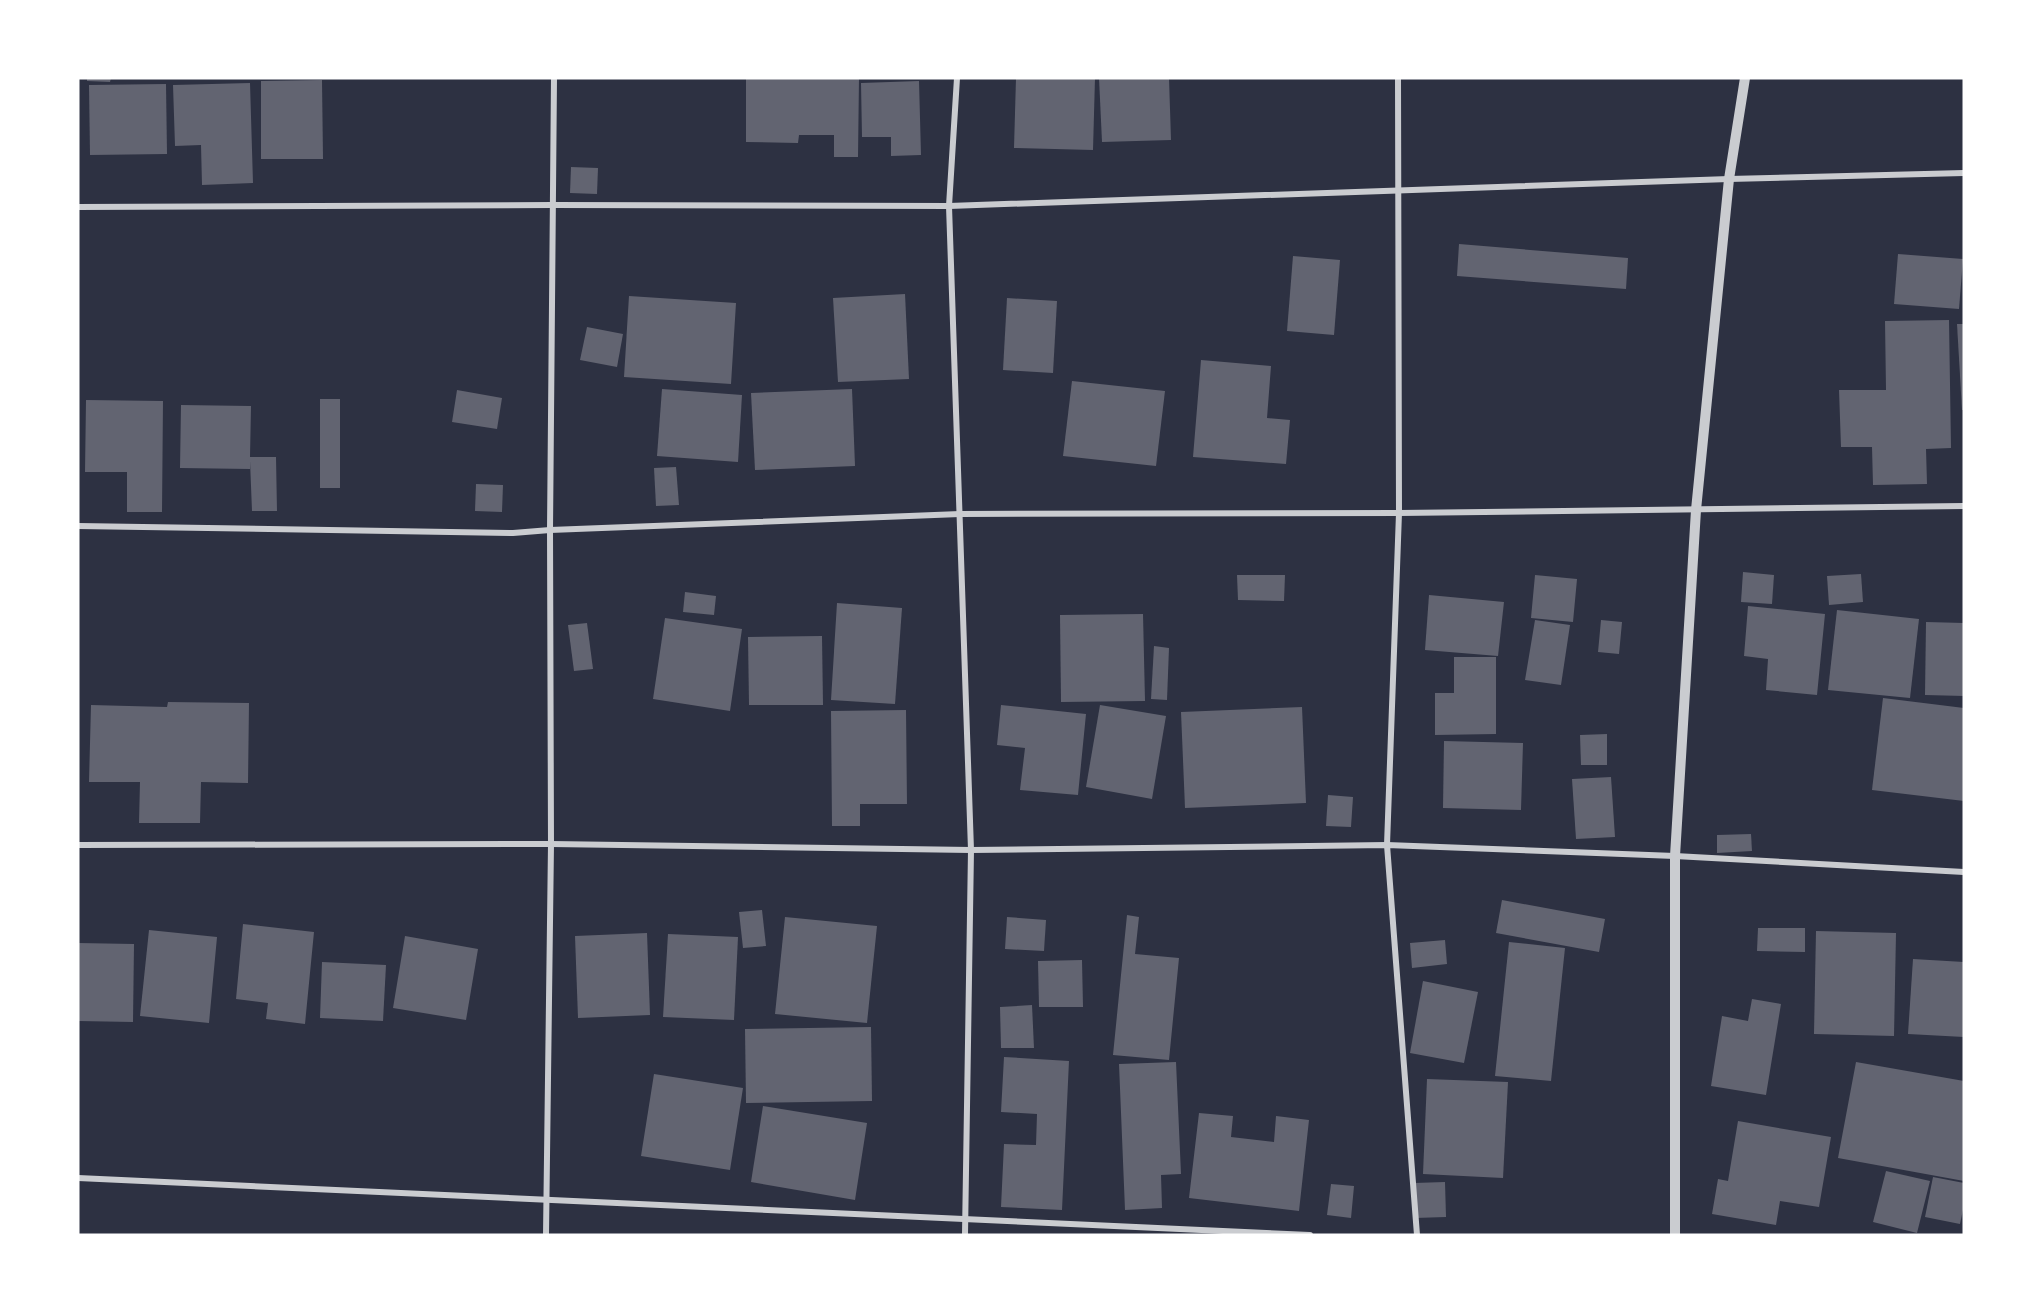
<svg xmlns="http://www.w3.org/2000/svg" width="2042" height="1313" font-family="'Space Grotesk',sans-serif">
  <style>
    .building { fill: #626471 }
    .lines { fill: none; stroke-linecap: round; stroke-linejoin: round }
    .minor { stroke: #caccd0; stroke-width: 6 }
    .tertiary { stroke: #caccd0; stroke-width: 10 }
  </style>
  <rect width="100%" height="100%" fill="#2d3142"/>
  <!-- building -->
  <g class="building">
    <path d="M87,78H111L110,82L87,81Z"/>
    <path d="M746,78H859L858,157H834V135H799L798,143L746,142Z"/>
    <path d="M1016,78H1095L1093,150L1014,148Z"/>
    <path d="M1099,78H1169L1171,140L1102,142Z"/>
    <path d="M322,80L323,159H261V81Z"/>
    <path d="M919,81L921,155L891,156V137H862L861,83Z"/>
    <path d="M250,83L253,183L202,185L201,145L175,146L173,85Z"/>
    <path d="M166,84L167,154L90,155L89,85Z"/>
    <path d="M571,167L598,168L597,194L570,193Z"/>
    <path d="M1459,244L1628,258L1626,289L1457,276Z"/>
    <path d="M1898,254L1963,259L1959,309L1894,304Z"/>
    <path d="M1293,256L1340,260L1334,335L1287,331Z"/>
    <path d="M905,294L909,379L838,382L833,298Z"/>
    <path d="M629,296L736,303L731,384L624,377Z"/>
    <path d="M1007,298L1057,301L1053,373L1003,370Z"/>
    <path d="M1949,320L1951,448L1926,449L1927,484L1873,485L1872,447H1841L1839,390H1886L1885,321Z"/>
    <path d="M1957,324H1964V410H1962Z"/>
    <path d="M587,327L623,334L617,367L580,360Z"/>
    <path d="M1201,360L1271,366L1267,418L1290,420L1286,464L1193,457Z"/>
    <path d="M1072,381L1165,391L1156,466L1063,456Z"/>
    <path d="M662,389L742,395L738,462L657,456Z"/>
    <path d="M852,389L855,466L755,470L751,393Z"/>
    <path d="M457,390L502,398L497,429L452,422Z"/>
    <rect x="320" y="399" width="20" height="89"/>
    <path d="M86,400L163,401L162,512H127V472H85Z"/>
    <path d="M181,405L251,406L250,457H276L277,511H252L250,461V469L180,468Z"/>
    <path d="M676,467L679,505L656,506L654,468Z"/>
    <path d="M476,484L503,485L502,512L475,511Z"/>
    <path d="M1743,572L1774,575L1772,604L1741,602Z"/>
    <path d="M1861,574L1863,602L1829,605L1827,576Z"/>
    <path d="M1237,575H1285L1284,601L1238,600Z"/>
    <path d="M1535,575L1577,579L1573,622L1531,618Z"/>
    <path d="M685,592L716,596L714,615L683,612Z"/>
    <path d="M1429,595L1504,602L1498,656L1425,650Z"/>
    <path d="M837,603L902,608L895,704L831,700Z"/>
    <path d="M1748,606L1825,614L1817,695L1766,690L1768,659L1744,656Z"/>
    <path d="M1837,610L1919,619L1910,698L1828,690Z"/>
    <path d="M1143,614L1145,701L1061,702L1060,615Z"/>
    <path d="M665,618L742,629L730,711L653,699Z"/>
    <path d="M1535,620L1570,625L1561,685L1525,680Z"/>
    <path d="M1601,620L1622,622L1619,654L1598,652Z"/>
    <path d="M1926,622L1964,623V696L1925,695Z"/>
    <path d="M587,623L593,669L574,671L568,625Z"/>
    <path d="M822,636L823,705H749L748,637Z"/>
    <path d="M1154,646L1169,648L1167,700L1151,699Z"/>
    <path d="M1454,657H1496V734L1435,735V693H1454Z"/>
    <path d="M1883,698L1964,708V801L1872,790Z"/>
    <path d="M168,702L249,703L248,783L201,782L200,823H139L140,782H89L91,705L167,707Z"/>
    <path d="M1001,705L1086,714L1078,795L1020,790L1025,748L997,745Z"/>
    <path d="M1100,705L1166,716L1152,799L1086,787Z"/>
    <path d="M1302,707L1306,803L1185,808L1181,712Z"/>
    <path d="M906,710L907,804H860V826H832L831,711Z"/>
    <path d="M1607,734V765H1581L1580,735Z"/>
    <path d="M1444,741L1523,743L1521,810L1443,808Z"/>
    <path d="M1611,777L1615,837L1576,839L1572,779Z"/>
    <path d="M1328,795L1353,797L1351,827L1326,826Z"/>
    <path d="M1751,834L1752,851L1717,853V835Z"/>
    <path d="M1502,900L1605,919L1599,952L1496,933Z"/>
    <path d="M762,910L766,946L743,948L739,912Z"/>
    <path d="M1127,915L1139,917L1135,954L1179,958L1169,1060L1113,1055Z"/>
    <path d="M785,917L877,926L867,1023L775,1014Z"/>
    <path d="M1007,917L1046,920L1044,951L1005,949Z"/>
    <path d="M243,924L314,932L305,1024L266,1019L268,1003L236,999Z"/>
    <path d="M1758,928H1805V952L1757,951Z"/>
    <path d="M149,930L217,937L209,1023L140,1016Z"/>
    <path d="M1816,931L1896,933L1894,1036L1814,1034Z"/>
    <path d="M647,933L650,1015L578,1018L575,936Z"/>
    <path d="M668,934L738,937L734,1020L663,1017Z"/>
    <path d="M405,936L478,949L466,1020L393,1008Z"/>
    <path d="M1445,940L1447,964L1412,968L1410,943Z"/>
    <path d="M1509,942L1565,948L1551,1081L1495,1076Z"/>
    <path d="M78,943L134,944L133,1022L78,1021Z"/>
    <path d="M1913,959L1964,962V1037L1908,1034Z"/>
    <path d="M1082,960L1083,1007H1039L1038,961Z"/>
    <path d="M322,962L386,965L383,1021L320,1018Z"/>
    <path d="M1423,981L1478,992L1464,1063L1410,1053Z"/>
    <path d="M1752,999L1781,1004L1766,1095L1711,1086L1722,1016L1748,1021Z"/>
    <path d="M1032,1005L1034,1048H1001L1000,1007Z"/>
    <path d="M871,1027L872,1101L746,1103L745,1029Z"/>
    <path d="M1004,1057L1069,1061L1062,1210L1001,1207L1004,1144L1036,1145L1037,1114L1001,1112Z"/>
    <path d="M1176,1062L1181,1174L1161,1175L1162,1208L1125,1210L1119,1064Z"/>
    <path d="M1856,1062L1964,1081V1181L1838,1158Z"/>
    <path d="M654,1074L743,1088L730,1170L641,1156Z"/>
    <path d="M1427,1079L1508,1082L1503,1178L1423,1174Z"/>
    <path d="M763,1106L867,1123L855,1200L751,1182Z"/>
    <path d="M1199,1113L1233,1116L1231,1137L1274,1142L1276,1116L1309,1120L1299,1211L1189,1198Z"/>
    <path d="M1738,1121L1831,1137L1819,1207L1780,1201L1776,1225L1712,1214L1718,1179L1728,1181Z"/>
    <path d="M1886,1171L1930,1181L1917,1233L1873,1222Z"/>
    <path d="M1933,1177L1964,1183V1205L1960,1224L1925,1217Z"/>
    <path d="M1445,1182L1446,1217L1415,1218L1414,1183Z"/>
    <path d="M1331,1184L1354,1186L1351,1218L1327,1215Z"/>
  </g>
  <g class="lines">
    <!-- minor -->
    <g class="minor">
      <path d="M957,78L949,206L971,850L965,1235"/>
      <path d="M1398,78L1399,513L1387,845L1417,1235"/>
      <path d="M78,207L553,205L949,206L1729,179L1964,173"/>
      <path d="M78,526L513,533L550,530L960,514L1399,513L1964,506"/>
      <path d="M78,845L551,844L971,850L1387,845L1675,856L1964,872"/>
      <path d="M78,1178L1310,1235"/>
      <path d="M546,1235L551,844L550,530L554,78"/>
    </g>
    <!-- tertiary -->
    <path class="tertiary" d="M1675,1235V856L1696,510L1729,179L1745,78"/>
  </g>
  <!-- border -->
  <rect width="2042" height="1313" fill="none" stroke="#ffffff" stroke-width="159"/>
</svg>
